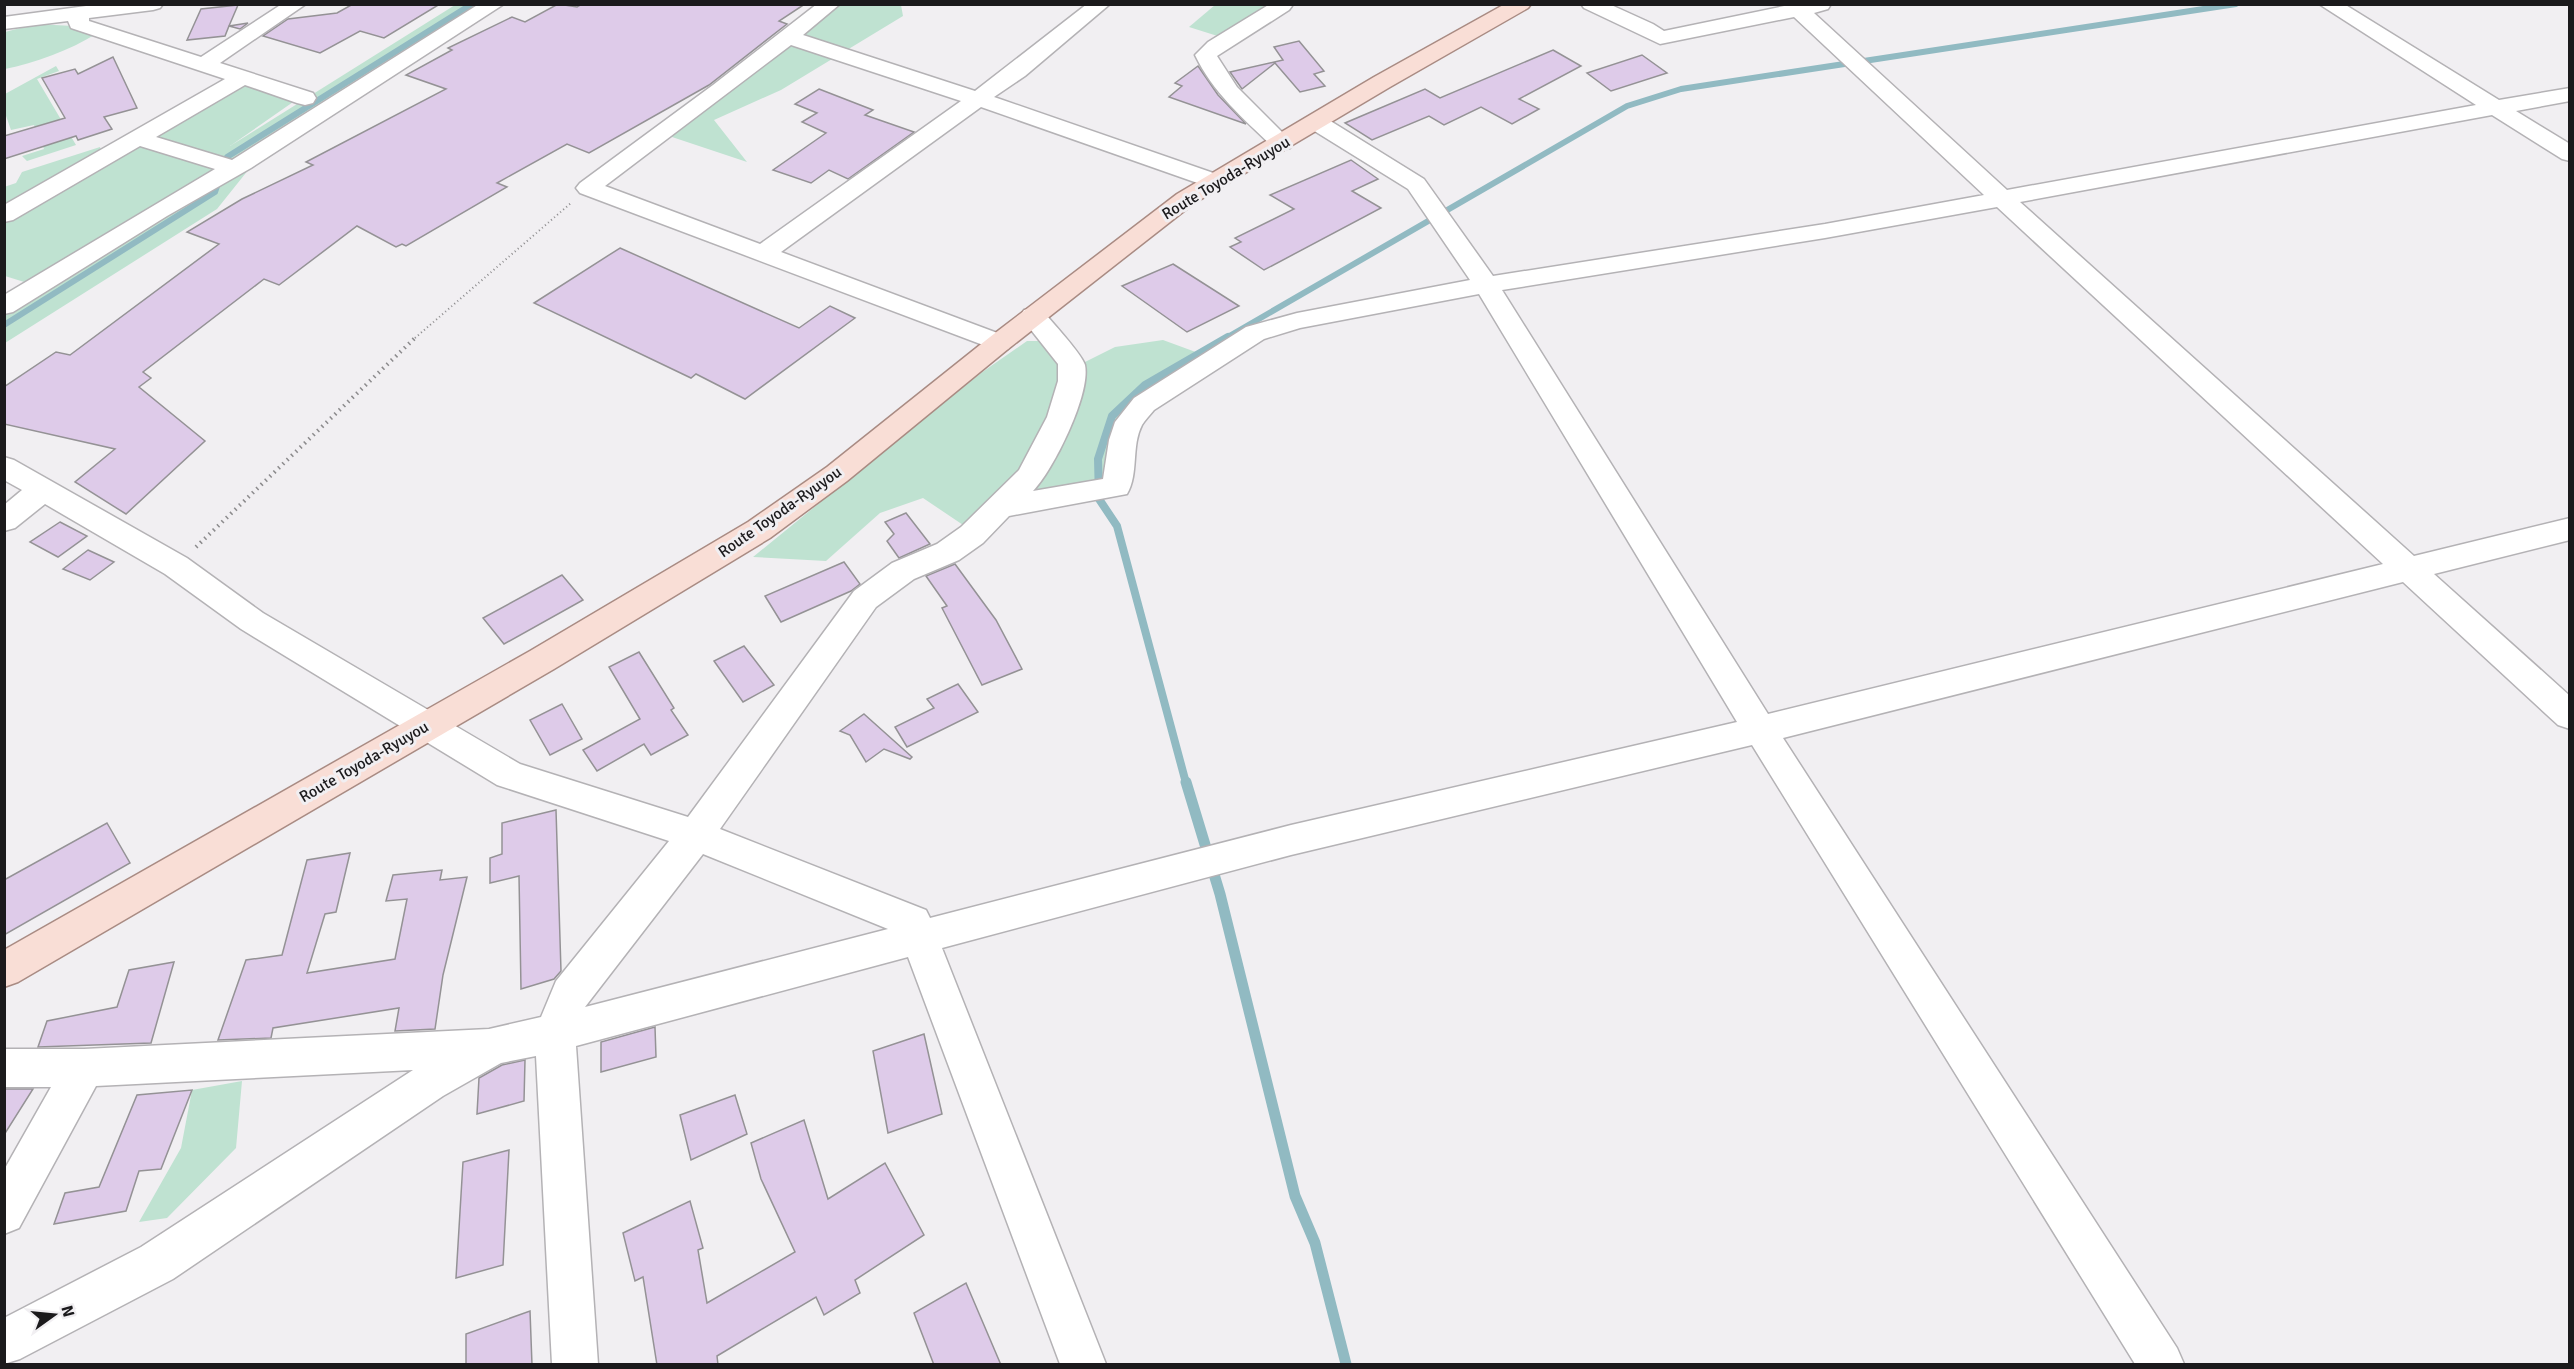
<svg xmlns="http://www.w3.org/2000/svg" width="2574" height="1369" font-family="Signika,sans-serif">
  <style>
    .green { fill: #bfe2d1 }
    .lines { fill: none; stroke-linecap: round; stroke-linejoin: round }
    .stream-far2 { stroke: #91bac2; stroke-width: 6 }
    .stream-far1 { stroke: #91bac2; stroke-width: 8 }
    .stream { stroke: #91bac2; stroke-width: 11 }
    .building { fill: #decbe9; stroke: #949295; stroke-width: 1.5 }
    .minor-casing { stroke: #b4b2b5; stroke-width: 3 }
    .major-casing { stroke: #a98b83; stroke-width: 3 }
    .path-far1 { stroke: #8c8b8d; stroke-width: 2; stroke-dasharray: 1 3; stroke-linecap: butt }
    .path { stroke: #8c8b8d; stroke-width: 4; stroke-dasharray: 1.5 4.5; stroke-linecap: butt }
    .minor { fill: #fff; fill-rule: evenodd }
    .major { fill: #f9ded6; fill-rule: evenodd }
    .labels { text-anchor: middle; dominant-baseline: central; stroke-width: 6; stroke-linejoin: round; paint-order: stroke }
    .street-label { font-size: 16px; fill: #1b1a1c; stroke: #f1eff2 }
  </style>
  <rect width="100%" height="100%" fill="#f1eff2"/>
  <!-- green -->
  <g class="green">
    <path d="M1278,4L1282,6L1227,39L1189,27L1215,5Z"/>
    <path d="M455,5H489L265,149L217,209L5,343V306L37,286L5,276V216L241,83L296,100L230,146Z"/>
    <path d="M831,5H901L903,16L781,90L714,120L747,162L666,135Z"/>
    <path d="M36,24L73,26L96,34C70,50 35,63 5,69V32Z"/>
    <path d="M56,66L59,71L37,79L76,145L27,161L22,156L44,149L34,125L11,130L5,113V94Z"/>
    <path d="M100,147L101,151L5,204L4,187L16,183L22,172Z"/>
    <path d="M1163,340L1212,358L1132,419L1118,480L1001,507L975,533L923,498L880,513L826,561L753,557L839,487L865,451L916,425L981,373L1027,341H1053L1071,369L1115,347Z"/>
    <path d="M242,1081L236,1148L167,1218L139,1222L181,1148L192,1090Z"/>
  </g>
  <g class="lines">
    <!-- stream-far2 -->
    <g class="stream-far2">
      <path d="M4,325L215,192L227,157L472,4"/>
      <path d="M1226,338L1627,106L1681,89L2236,4"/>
    </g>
    <!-- stream-far1 -->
    <path class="stream-far1" d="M1186,783L1117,526L1099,499L1098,459L1112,416L1145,385L1228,337"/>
    <!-- stream -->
    <path class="stream" d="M1186,782L1220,894L1295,1196L1315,1243L1346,1364"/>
  </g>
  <!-- building -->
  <g class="building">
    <path d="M353,4H440L384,38L360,31L320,53L263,36L288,19L337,13Z"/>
    <path d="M558,4L577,7L582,4H805L779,21L787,24L709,85L589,153L567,144L497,183L507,187L406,246L402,244L396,247L357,226L279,285L264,279L143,372L151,378L139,387L205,441L126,514L75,482L115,449L4,424V387L56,352L70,355L219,244L187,232L242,199L313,165L306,162L446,89L406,75L452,50L448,48L512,17L525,22Z"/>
    <path d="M238,5L229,26L248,23L240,29L229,26L225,36L187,40L201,9Z"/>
    <path d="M1299,41L1324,71L1314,74L1325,86L1300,92L1275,63L1242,89L1230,72L1283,60L1274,47Z"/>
    <path d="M1553,50L1581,66L1519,99L1539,109L1512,124L1481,107L1444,125L1429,116L1372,140L1345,123L1425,89L1440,98Z"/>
    <path d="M1642,55L1667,73L1611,91L1587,73Z"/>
    <path d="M113,57L137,108L104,117L112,129L78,140L76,136L4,159V136L65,118L42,78L75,69L78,74Z"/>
    <path d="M1198,66L1218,95L1246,124L1169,97L1182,86L1175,83Z"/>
    <path d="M819,89L873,110L865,115L914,132L848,179L829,170L811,183L773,170L826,133L802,122L817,113L795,104Z"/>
    <path d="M1351,160L1378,179L1352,191L1381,208L1264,270L1230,247L1241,242L1235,238L1294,209L1270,195Z"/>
    <path d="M620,248L799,328L830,306L855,318L745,399L696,374L691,378L534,303Z"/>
    <path d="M1173,264L1239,306L1187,332L1122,286Z"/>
    <path d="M906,513L930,544L899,558L887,541L894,534L885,522Z"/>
    <path d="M60,522L87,536L58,557L30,542Z"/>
    <path d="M88,550L114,562L90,580L63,569Z"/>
    <path d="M844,562L860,584L851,591L781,622L765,596Z"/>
    <path d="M955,564L996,620L1022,669L982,685L942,608L947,606L926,576Z"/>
    <path d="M562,575L583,600L504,644L483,618Z"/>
    <path d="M744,646L774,685L743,702L714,661Z"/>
    <path d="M639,652L674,708L671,710L688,735L651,755L644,744L597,771L583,750L640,719L609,667Z"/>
    <path d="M958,684L978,712L907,747L895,727L934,708L927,699Z"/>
    <path d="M562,704L582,739L550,755L530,720Z"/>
    <path d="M864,714L912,757L910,759L884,749L866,762L850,735L840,731Z"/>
    <path d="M556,810L561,971L554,979L521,989L519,876L490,883V858L502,854V823Z"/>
    <path d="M107,823L130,863L4,935V880Z"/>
    <path d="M350,853L336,912L325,914L307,973L395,959L407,899L386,901L393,875L442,870L440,880L467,877L443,975L435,1029L395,1031L399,1008L273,1028L271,1038L218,1040L246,960L282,955L307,860Z"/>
    <path d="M174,962L151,1043L38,1047L47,1021L117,1007L129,970Z"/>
    <path d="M655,1027L656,1057L601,1072V1042Z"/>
    <path d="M924,1034L942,1114L888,1133L873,1051Z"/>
    <path d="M525,1060L524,1101L477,1114L479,1078L502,1065Z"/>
    <path d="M4,1089H33L4,1135Z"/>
    <path d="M192,1090L161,1169L139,1171L126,1211L54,1224L65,1193L99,1187L137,1095Z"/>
    <path d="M735,1095L747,1134L691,1160L680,1115Z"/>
    <path d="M804,1120L828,1199L885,1163L924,1235L855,1280L860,1293L824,1315L816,1297L717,1356L718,1365H657L643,1277L635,1281L623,1233L690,1201L703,1248L698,1250L707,1303L795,1252L761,1179L751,1143Z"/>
    <path d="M509,1150L503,1265L456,1278L463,1162Z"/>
    <path d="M966,1283L1001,1365H934L914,1313Z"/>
    <path d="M530,1311L532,1365H466V1334Z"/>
  </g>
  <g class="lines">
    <!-- minor casing -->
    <g class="minor-casing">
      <g id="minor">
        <path d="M101,4H163L160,8L153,10L89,18V21L201,57L282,4H306L220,63L313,93L316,98L313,103L305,105L297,103L245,85L156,137L232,160L479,4H504L251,168L167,216L13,312L4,314V295L215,169L140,146L13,220L4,222V205L225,79L71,28L68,21L4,29V17Z"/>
        <path d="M817,4H840L803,35L975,91L1087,4H1110L1025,76L994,97L1222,176L1226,181L1222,186L1214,188L1206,186L981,107L781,252L1008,337L1012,343L1008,349L999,351L580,193L576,188L580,183L713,85ZM791,45L961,101L760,244L605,186Z"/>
        <path d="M1270,4L1292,6L1289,10L1217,56L1237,87L1293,143L1290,148L1282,150L1274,148C1244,119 1213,93 1195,55L1208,42Z"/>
        <path d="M1581,4H1609L1653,24L1664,31L1794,4H1831L1828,9L1814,13L2007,190L2476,105L2319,4H2344L2499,100L2570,88V101L2516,111L2570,144V161L2562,159L2492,115L2020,202L2414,556L2570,518V540L2434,574L2570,696V729L2558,725L2403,582L1783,738L2177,1348L2184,1364H2135L1752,745L1291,855L942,948L1106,1364H1060L908,957L576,1046L598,1364H552L536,1056L501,1063L443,1096L173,1279L20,1359L4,1364V1318L141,1247L413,1070L96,1086L19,1228L4,1234V1170L51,1087H4V1049H84L489,1029L541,1017L556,981L669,841L497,785L241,629L165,574L45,504L15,528L4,531V505L22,490L4,480V457L14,460L187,558L263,613L520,764L688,817L854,591L892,563L937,544L961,527L1019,470L1047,417L1058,381V364L1020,316L1024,310L1033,308L1042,310C1051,321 1082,354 1085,365C1091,394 1053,471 1033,491L1103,479L1109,440L1115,422L1134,398L1246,327L1297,313L1470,280L1408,189L1308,127L1305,122L1308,117L1316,115L1324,117L1424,179L1493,276L1825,224L1984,195L1794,17L1660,44L1584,8ZM1997,207L2383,564L1768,714L1502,290L1825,238ZM1479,294L1737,722L1291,825L930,918L926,910L720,829L876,607L914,579L959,560L983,543L1009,516L1127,494C1139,474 1131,446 1142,425C1145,420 1150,415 1154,410L1264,339L1300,328ZM703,854L888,929L585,1007Z"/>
      </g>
    </g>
    <!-- major casing -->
    <g class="major-casing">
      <path id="major" d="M1505,4H1531L1528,8L1390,87L1193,204L1008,349L847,481L770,538L554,669L18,982L4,987V950L530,651L748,522L827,467L990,337L1177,194L1374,77Z"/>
    </g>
    <!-- path-far1 -->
    <path class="path-far1" d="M415,338L571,203"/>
    <!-- path -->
    <path class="path" d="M196,547L416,337"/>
    <!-- minor -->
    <use href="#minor" class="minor"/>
    <!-- major -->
    <use href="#major" class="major"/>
  </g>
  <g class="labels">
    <!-- street labels -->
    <g class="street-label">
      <text transform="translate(1226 178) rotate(-31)">Route Toyoda-Ryuyou</text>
      <text transform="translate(780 512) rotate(-35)">Route Toyoda-Ryuyou</text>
      <text transform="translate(364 762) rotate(-30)">Route Toyoda-Ryuyou</text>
    </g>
  </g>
  <!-- border -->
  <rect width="2574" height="1369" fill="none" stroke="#1b1a1c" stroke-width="12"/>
  <!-- north arrow -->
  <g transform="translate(54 1315) rotate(75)" stroke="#f1eff2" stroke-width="4.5" paint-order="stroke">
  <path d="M0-4.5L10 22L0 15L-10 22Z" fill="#1b1a1c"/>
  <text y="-9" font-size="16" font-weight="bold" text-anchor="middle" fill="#1b1a1c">N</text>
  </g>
</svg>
